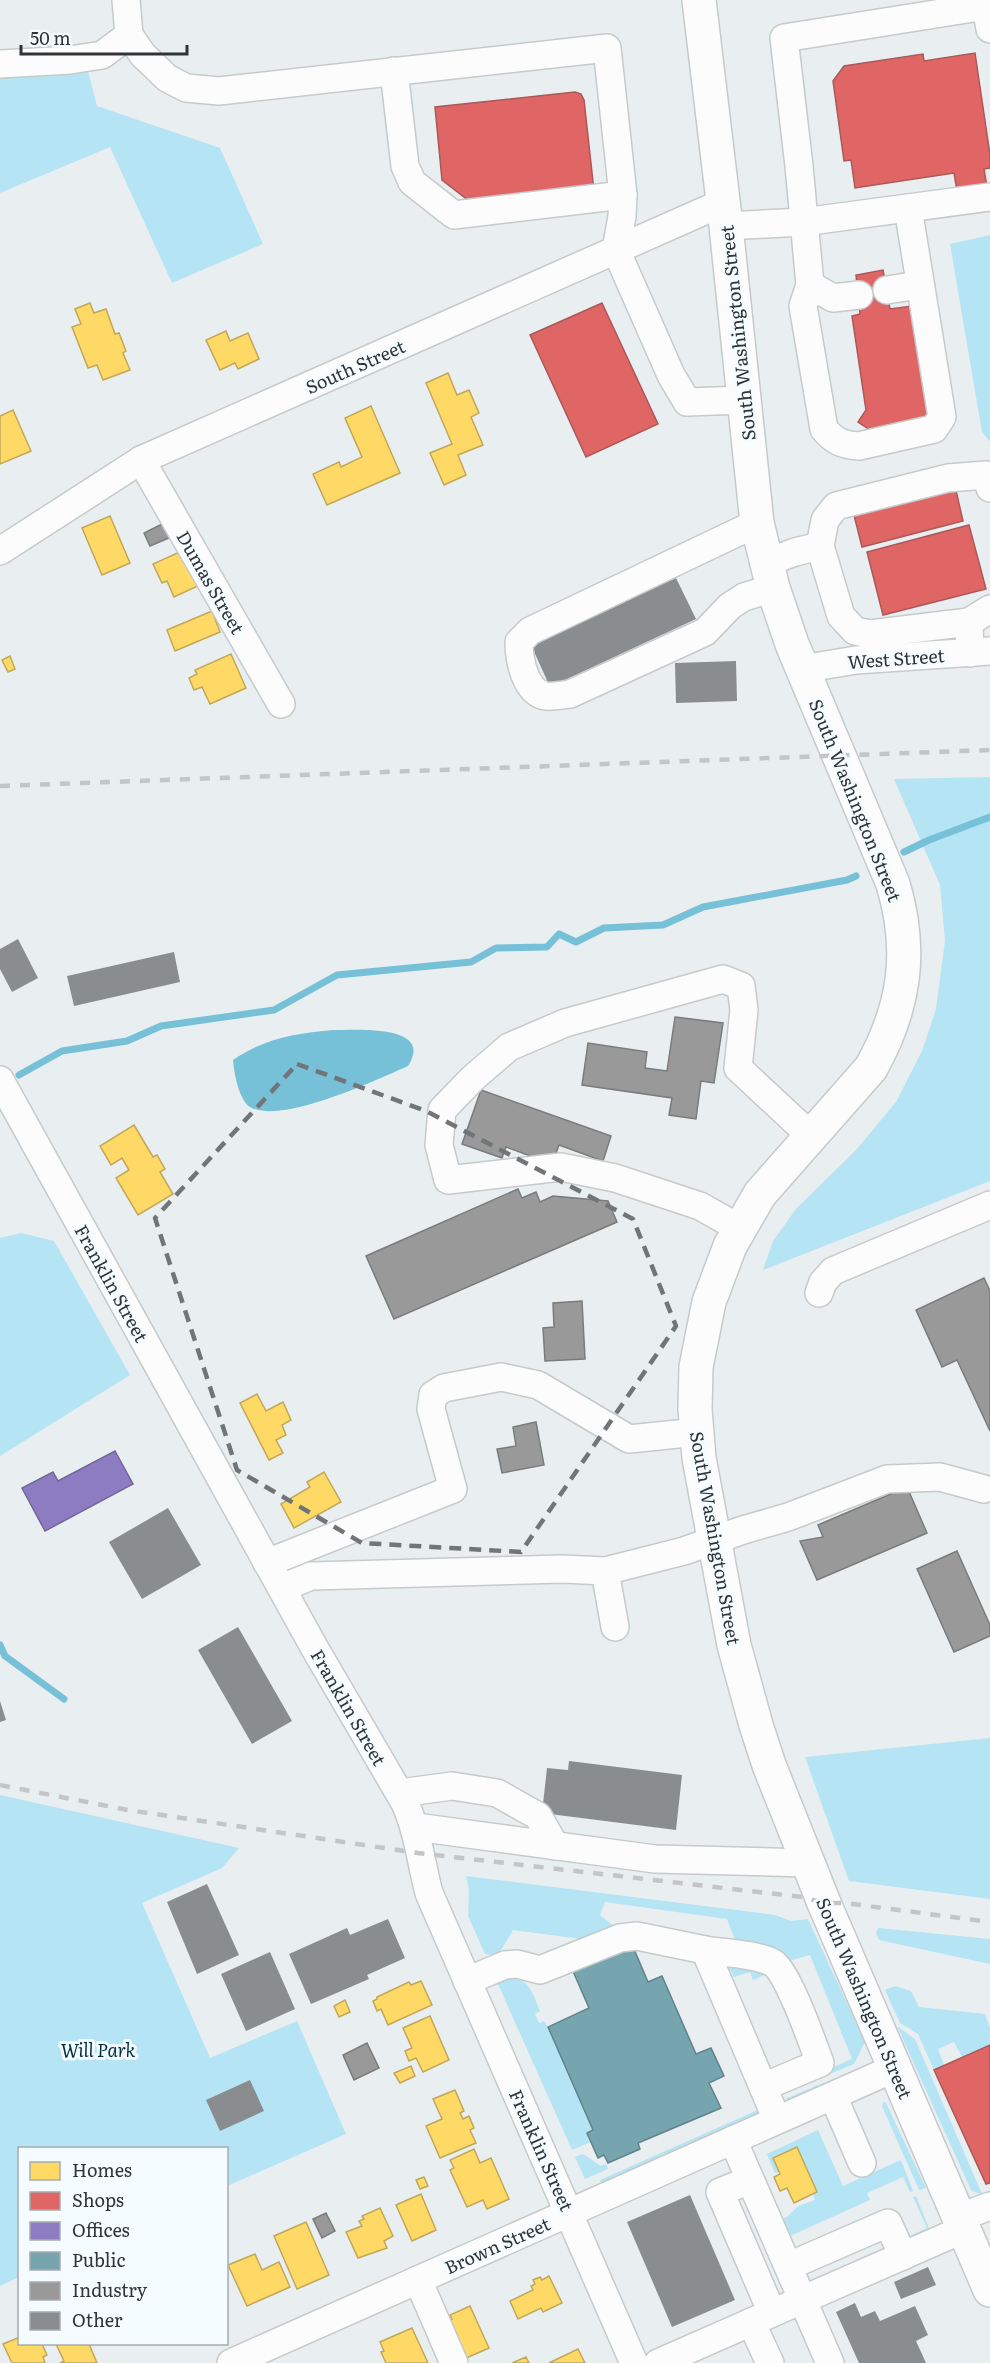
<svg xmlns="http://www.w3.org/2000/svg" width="990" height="2363" font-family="Literata,serif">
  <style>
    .green { fill: #b5e4f4 }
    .water { fill: #76c0d8 }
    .homes { fill: #ffd966; stroke: #c1a858; stroke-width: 1.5 }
    .shops { fill: #e06666; stroke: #ac5758; stroke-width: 1.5 }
    .offices { fill: #8e7cc3; stroke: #726699; stroke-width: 1.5 }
    .public { fill: #76a5af; stroke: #61838b; stroke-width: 1.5 }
    .industry { fill: #999; stroke: #7a7b7b; stroke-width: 1.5 }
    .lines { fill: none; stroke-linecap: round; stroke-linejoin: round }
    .stream { stroke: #76c0d8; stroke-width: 7 }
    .building { fill: #898d8f }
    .minor-casing { stroke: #c6cacb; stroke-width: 30 }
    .major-casing { stroke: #c6cacb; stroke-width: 36 }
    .minor { stroke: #fcfcfd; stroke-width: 27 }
    .major { stroke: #fcfcfd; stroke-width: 33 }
    .rail { stroke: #c4c5c6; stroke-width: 4.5; stroke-dasharray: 10 10; stroke-linecap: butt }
    .marked { fill: none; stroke: #717577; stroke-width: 4.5; stroke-dasharray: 12 8; stroke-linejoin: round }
    .labels { text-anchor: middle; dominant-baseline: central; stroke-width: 6; stroke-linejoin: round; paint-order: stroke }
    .street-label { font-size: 18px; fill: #313436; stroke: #f5fcff }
    .park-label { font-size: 18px; font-style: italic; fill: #002f3d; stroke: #f5fcff }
  </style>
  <rect width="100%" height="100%" fill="#e9eef0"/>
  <!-- green -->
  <g class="green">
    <path d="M88,71L97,106L220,148L263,244L172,283L110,147L0,193V75Z"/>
    <path d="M990,235V442L982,432L950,244Z"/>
    <path d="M990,777V1181L763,1270L773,1241L796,1209L857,1149L896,1102L922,1051L936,1009L945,941L940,885L894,779Z"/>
    <path d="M21,1233L54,1241L130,1375L0,1456V1238Z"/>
    <path d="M990,1738V1899L849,1881L805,1757Z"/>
    <path d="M0,1795L239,1848L222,1868L142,1903L210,2058L297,2021L346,2134L227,2186L226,2148H20L19,2277L0,2286Z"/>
    <path d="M466,1876L775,1915L791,1921L808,1919L865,2042L854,2064L781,2094L782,2089L852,2059L810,1955L792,1960L779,1950L735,1940L727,1919L605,1902L600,1915L615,1927L596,1941L513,1930L498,1955L485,1954L468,1916L469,1889Z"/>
    <path d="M878,1928L990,1939V1964L879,1940L876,1933Z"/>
    <path d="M733,1963L767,1974L753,1980L750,1972L734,1977L729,1968Z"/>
    <path d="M512,1975L515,1979C531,1981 534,1998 540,2011L535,2014L539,2023L544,2021L548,2027L593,2130L587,2133L591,2142L572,2150L497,1982Z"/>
    <path d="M895,1986L911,1991L919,2007L985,2014L990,2028V2045L962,2057L954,2042L938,2049L944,2065L934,2070L918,2034L900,2023L885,1990Z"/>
    <path d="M897,2026L915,2039L982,2194L974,2192L971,2190Z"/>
    <path d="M857,2069L860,2073L790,2101L785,2099Z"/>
    <path d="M884,2101L886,2103L926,2188L919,2190L882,2106Z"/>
    <path d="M760,2109L758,2115L602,2185L600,2180Z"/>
    <path d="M818,2130L843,2186L901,2160L913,2191L910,2192L903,2177L867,2193L870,2200L790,2236L795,2248L790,2249L779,2220L787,2217L798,2206L815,2200L813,2194L817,2192L797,2148L773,2158L779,2172L775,2173L767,2154Z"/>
    <path d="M583,2154L601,2166L606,2164L608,2169L585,2179L575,2157Z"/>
    <path d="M916,2196L930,2231L914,2245L910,2236L927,2228L913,2197Z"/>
  </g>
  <!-- water -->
  <path class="water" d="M333,1030C356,1030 435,1024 408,1066C376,1080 281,1125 250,1107C239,1100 234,1073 233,1060C263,1039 296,1033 333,1030Z"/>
  <!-- homes -->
  <g class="homes">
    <path d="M90,303L94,313L106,309L115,334L119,333L126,351L123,353L130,370L103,380L97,365L88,368L72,327L81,324L75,309Z"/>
    <path d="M226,331L230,341L248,333L259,359L238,369L235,363L220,370L206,340Z"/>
    <path d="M448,373L457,395L469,390L479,413L471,417L483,445L458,455L466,475L444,485L430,453L452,444L426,383Z"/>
    <path d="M371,406L400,473L327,505L313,474L339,462L341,467L362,457L345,418Z"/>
    <path d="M13,410L31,451L0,464V416Z"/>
    <path d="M110,516L130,563L102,575L82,528Z"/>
    <path d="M184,550L200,585L174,597L167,581L162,583L153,564Z"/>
    <path d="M212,611L220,632L175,651L167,630Z"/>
    <path d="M231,654L246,688L210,704L202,687L194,690L189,678L197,674L195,670Z"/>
    <path d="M10,656L15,669L8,672L2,660Z"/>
    <path d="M134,1125L153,1157L157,1155L165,1169L160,1172L173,1194L138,1215L116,1178L129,1170L122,1158L111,1165L100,1146Z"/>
    <path d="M257,1394L266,1411L283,1402L291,1420L282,1425L286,1435L276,1440L283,1453L269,1460L240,1403Z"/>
    <path d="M324,1472L341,1502L294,1528L281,1504L310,1487L307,1482Z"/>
    <path d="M421,1981L432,2005L388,2025L381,2009L377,2011L373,2001L377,1999V1997L409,1982L411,1985Z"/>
    <path d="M345,2000L350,2012L339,2017L334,2006Z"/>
    <path d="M430,2016L449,2060L423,2072L416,2058L409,2061L405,2051L412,2048L403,2028Z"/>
    <path d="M411,2066L415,2076L400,2083L394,2073Z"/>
    <path d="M455,2090L464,2111L460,2113L463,2119L469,2116L474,2128L470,2130L476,2143L440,2158L426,2126L442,2119L433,2099Z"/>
    <path d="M797,2147L817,2192L794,2203L787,2188L780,2191L774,2177L780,2174L773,2158Z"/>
    <path d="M474,2149L480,2163L491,2158L509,2199L487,2209L483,2200L467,2207L450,2170L454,2168L450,2160Z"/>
    <path d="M424,2177L428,2186L420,2189L416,2180Z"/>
    <path d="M421,2194L436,2230L412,2241L396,2205Z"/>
    <path d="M380,2208L393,2236L384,2241L387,2248L358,2258L346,2232L362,2226L359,2221L364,2219L362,2216Z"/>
    <path d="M306,2222L329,2275L297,2289L274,2236Z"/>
    <path d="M255,2254L262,2270L279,2262L290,2287L247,2306L228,2265Z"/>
    <path d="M549,2276L562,2303L543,2312L541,2308L518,2319L510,2301L533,2290L531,2286L535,2284L533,2280L540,2277L542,2280Z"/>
    <path d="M470,2306L489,2348L457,2362L440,2324L452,2319L450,2315Z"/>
    <path d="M412,2328L428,2363H386L381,2352L384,2351L380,2342Z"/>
    <path d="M20,2337V2344H42L47,2355L43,2357L45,2363H12L3,2344Z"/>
    <path d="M56,2344H89L97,2363H60L64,2361Z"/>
    <path d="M578,2349L585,2363H549Z"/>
    <path d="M526,2357L529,2363H512Z"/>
  </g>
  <!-- shops -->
  <g class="shops">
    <path d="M975,53L990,155V168L984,169L987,187L957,191L954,173L855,188L851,160L844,161L833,81L844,66L923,54L924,61Z"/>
    <path d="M575,92L581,94L584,100L594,191L473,204L442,180L435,107Z"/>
    <path d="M883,270L890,309L912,306L930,421L870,430L858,422L866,410L852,316L860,314L856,275Z"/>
    <path d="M602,303L658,424L586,457L530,335Z"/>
    <path d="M954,482L963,521L862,547L852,507Z"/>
    <path d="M969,525L986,589L883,615L867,552Z"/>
    <path d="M990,2045V2183L986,2184L934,2070Z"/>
  </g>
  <!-- offices -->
  <path class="offices" d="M115,1451L133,1484L45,1531L22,1488L53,1472L58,1481Z"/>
  <!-- public -->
  <path class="public" d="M631,1942L648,1982L662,1976L696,2054L711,2048L724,2076L709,2083L721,2108L638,2143L640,2149L608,2163L604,2155L598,2158L587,2133L593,2130L548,2027L589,2008L572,1969Z"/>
  <!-- industry -->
  <g class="industry">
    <path d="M164,523L171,537L150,546L144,533Z"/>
    <path d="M675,1017L723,1023L714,1083L701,1081L696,1119L669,1115L672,1098L582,1085L588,1043L647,1052L645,1068L667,1071Z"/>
    <path d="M481,1090L611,1136L603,1161L559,1145L552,1164L506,1147L502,1158L462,1144Z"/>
    <path d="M518,1189L522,1198L536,1192L540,1202L553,1196L608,1201L617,1222L394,1319L366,1256Z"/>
    <path d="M984,1278L990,1291V1431L957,1360L942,1367L916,1310Z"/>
    <path d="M582,1301L585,1359L545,1361L543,1328L554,1327L553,1303Z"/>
    <path d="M536,1422L544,1465L502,1473L497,1449L516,1446L513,1427Z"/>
    <path d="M907,1487L927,1533L817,1580L800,1541L823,1537L818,1525Z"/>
    <path d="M957,1551L990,1625V1636L954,1652L917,1569Z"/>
    <path d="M367,2043L379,2068L354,2080L343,2055Z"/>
    <path d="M326,2213L335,2231L322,2238L313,2219Z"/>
  </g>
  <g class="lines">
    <!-- stream -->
    <g class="stream">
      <path d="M904,852L929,840L990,817"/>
      <path d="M19,1075L62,1051L127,1041L161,1026L274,1010L337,975L471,962L496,948L547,947L559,934L576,942L604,928L663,925L703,907L847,880L856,876"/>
      <path d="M0,1645L5,1656L64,1699"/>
    </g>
  </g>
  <!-- building -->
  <g class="building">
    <path d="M676,578L696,619L550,687L531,645Z"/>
    <path d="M736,661L737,701L676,703L675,663Z"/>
    <path d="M18,939L38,978L12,992L0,969V949Z"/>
    <path d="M174,952L180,982L74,1006L67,976Z"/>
    <path d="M168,1508L201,1565L142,1599L109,1542Z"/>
    <path d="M238,1627L292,1721L252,1744L198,1650Z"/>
    <path d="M0,1701L6,1720L0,1722Z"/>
    <path d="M569,1761L682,1775L676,1830L542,1813L547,1768L568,1770Z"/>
    <path d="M207,1884L239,1955L197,1974L167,1902Z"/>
    <path d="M388,1919L405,1958L367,1975L369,1979L311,2004L289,1954L347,1928L350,1935Z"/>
    <path d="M270,1952L295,2009L246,2031L221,1974Z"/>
    <path d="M250,2080L264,2111L220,2131L206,2100Z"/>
    <path d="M690,2195L735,2300L672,2327L627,2222Z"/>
    <path d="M928,2267L936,2285L901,2299L894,2282Z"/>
    <path d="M855,2303L861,2317L875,2311L880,2321L915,2306L928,2335L916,2341L926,2363H859L836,2312Z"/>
  </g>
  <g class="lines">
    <!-- minor casing -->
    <g class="minor-casing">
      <g id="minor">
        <path d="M126,0L129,35L143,55L167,78L186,88L219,91L607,48L623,195L622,216L616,250L671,375L687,402L744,400"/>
        <path d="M0,64L70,60L102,55L129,35"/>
        <path d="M394,71L405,166L412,182L454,215L623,195"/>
        <path d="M908,208L942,417L934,429L859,446C842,445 834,441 824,429L803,306L810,285L799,166L784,38L986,6L990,29"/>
        <path d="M726,226L803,222L990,197"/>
        <path d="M810,285L833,298L859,295"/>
        <path d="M887,290L919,285"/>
        <path d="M141,460L281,704"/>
        <path d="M757,523L530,631L519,642C519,660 525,691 545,696C552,697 562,695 570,694L705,632L730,606L744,597L773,588"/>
        <path d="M820,546L825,520L836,506L948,478L986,475L990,488"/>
        <path d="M0,551L141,460L722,203"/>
        <path d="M766,563L795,552L820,546L841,616L855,631L870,634L969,622L970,653"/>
        <path d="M969,622L990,609"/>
        <path d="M802,669L856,660L990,651"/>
        <path d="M0,1080L314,1647L405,1803C418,1832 421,1863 429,1893L634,2363"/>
        <path d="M739,1228L700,1206L615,1178L561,1167L448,1180L439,1145L442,1110L473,1078L509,1047L565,1023L723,979L741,986L744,1010L738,1068L811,1136"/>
        <path d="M819,1293L823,1282L833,1271L990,1205"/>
        <path d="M267,1563L453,1489L431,1409L433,1395L444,1388L501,1377L538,1385L629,1439L697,1432"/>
        <path d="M605,1571L615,1627"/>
        <path d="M282,1588L311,1576L562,1569L605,1571L684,1551L743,1530L788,1517L887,1479L940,1477L984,1489"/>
        <path d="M400,1793L452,1786L497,1793L538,1816L555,1846"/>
        <path d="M416,1827L655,1859L807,1863"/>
        <path d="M467,1981L505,1965L517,1964L540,1970L620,1938L637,1936L705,1950"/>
        <path d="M763,2087L820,2063C813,2044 787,1970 773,1963C757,1954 724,1953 705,1950L763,2087L777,2120"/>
        <path d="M833,2096L862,2163"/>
        <path d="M733,2140L830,2363"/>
        <path d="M750,2180L720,2192L772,2313"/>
        <path d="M958,2218L990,2206"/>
        <path d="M789,2266L888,2223L903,2256"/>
        <path d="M418,2280L454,2363"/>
        <path d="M751,2322L770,2363"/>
        <path d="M231,2363L895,2068"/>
        <path d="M658,2363L964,2229"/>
      </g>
    </g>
    <!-- major casing -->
    <g class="major-casing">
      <path id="major" d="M699,0L726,226L757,523L773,588L792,644L893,884C913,951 905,1007 871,1068L760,1194L730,1246L709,1302L696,1367L695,1409L699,1458L734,1645L756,1725L769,1765L824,1903L990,2290"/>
    </g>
    <!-- minor -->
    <use href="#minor" class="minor"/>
    <!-- major -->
    <use href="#major" class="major"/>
    <!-- rail -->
    <g class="rail">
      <path d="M0,786L990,750"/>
      <path d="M0,1785L128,1810L418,1853L802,1897L824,1903H845L990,1922"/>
    </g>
  </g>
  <!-- marked area -->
  <path class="marked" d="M297,1064L426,1111L633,1219L676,1326L521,1552L362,1543L237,1470L155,1218Z"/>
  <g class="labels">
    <!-- street labels -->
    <g class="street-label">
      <text transform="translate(737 333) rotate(-96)">South Washington Street</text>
      <text transform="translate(355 366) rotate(-24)">South Street</text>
      <text transform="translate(211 582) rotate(60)">Dumas Street</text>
      <text transform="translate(896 658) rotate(-4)">West Street</text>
      <text transform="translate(856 800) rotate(68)">South Washington Street</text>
      <text transform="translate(112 1283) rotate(61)">Franklin Street</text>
      <text transform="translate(716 1538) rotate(80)">South Washington Street</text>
      <text transform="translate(349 1707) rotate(60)">Franklin Street</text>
      <text transform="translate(865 1998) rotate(67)">South Washington Street</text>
      <text transform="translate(542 2150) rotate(66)">Franklin Street</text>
      <text transform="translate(497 2245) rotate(-24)">Brown Street</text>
    </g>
    <!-- park labels -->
    <g class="park-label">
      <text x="98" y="2049">Will Park</text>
    </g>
  </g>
  <!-- legend -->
  <rect x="18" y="2147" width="210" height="198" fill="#f5fcff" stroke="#a7acaf" stroke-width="1.5"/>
  <rect x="30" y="2162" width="30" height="18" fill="#ffd966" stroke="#a7acaf" stroke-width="1.5"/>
  <text x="72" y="2177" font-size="18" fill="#313436">Homes</text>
  <rect x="30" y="2192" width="30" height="18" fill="#e06666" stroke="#a7acaf" stroke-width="1.5"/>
  <text x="72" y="2207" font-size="18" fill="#313436">Shops</text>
  <rect x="30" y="2222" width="30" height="18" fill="#8e7cc3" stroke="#a7acaf" stroke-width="1.5"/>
  <text x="72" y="2237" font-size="18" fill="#313436">Offices</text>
  <rect x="30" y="2252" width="30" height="18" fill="#76a5af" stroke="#a7acaf" stroke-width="1.5"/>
  <text x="72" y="2267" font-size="18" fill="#313436">Public</text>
  <rect x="30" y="2282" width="30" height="18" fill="#999999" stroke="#a7acaf" stroke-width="1.5"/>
  <text x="72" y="2297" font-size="18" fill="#313436">Industry</text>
  <rect x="30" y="2312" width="30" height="18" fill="#898d8f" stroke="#a7acaf" stroke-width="1.5"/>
  <text x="72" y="2327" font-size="18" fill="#313436">Other</text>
  <!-- scale -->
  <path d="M21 45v9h166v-9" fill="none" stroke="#313436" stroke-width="3"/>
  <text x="30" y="45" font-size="18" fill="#313436" stroke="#f5fcff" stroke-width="4.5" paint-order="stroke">50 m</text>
</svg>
